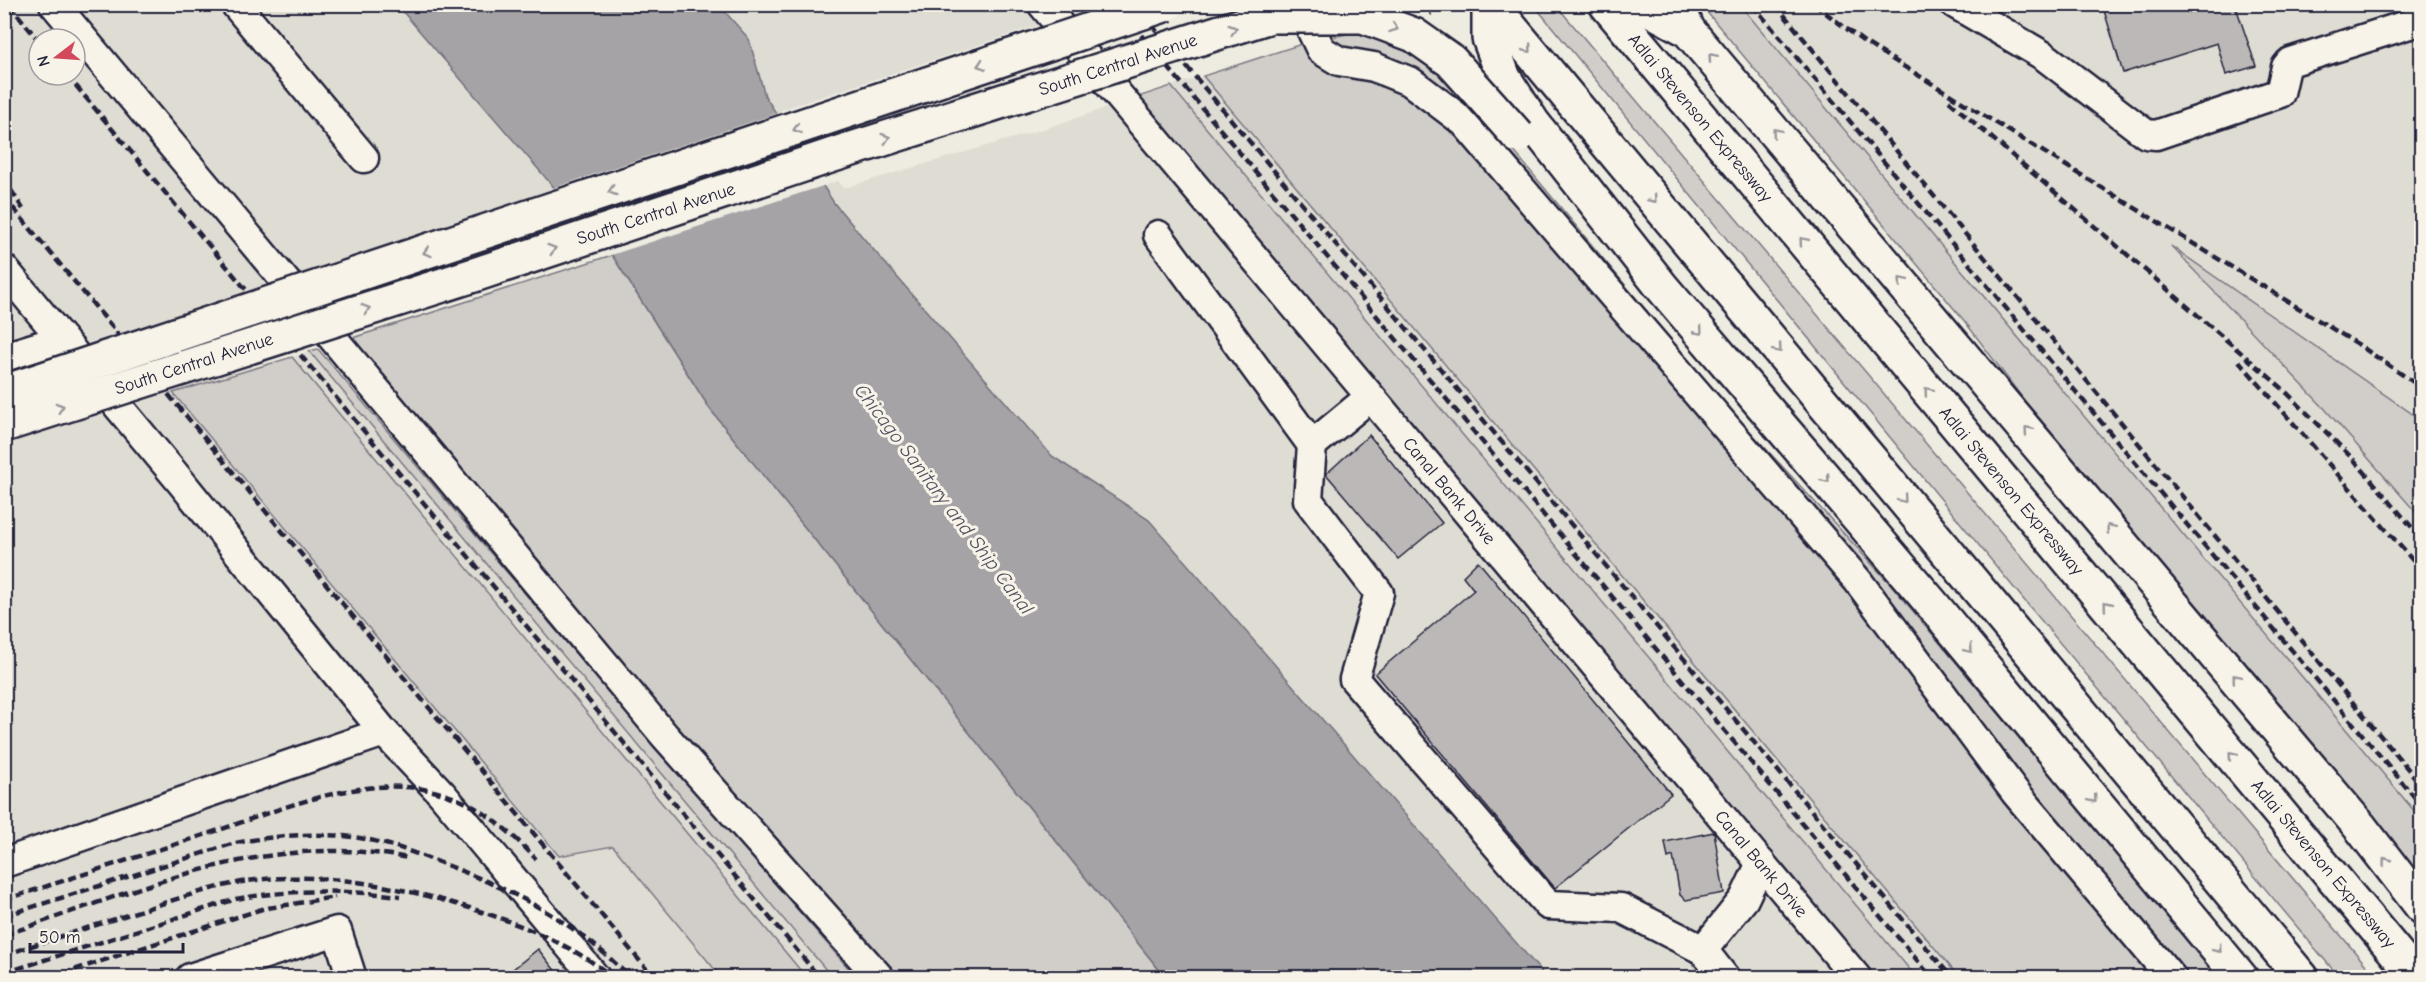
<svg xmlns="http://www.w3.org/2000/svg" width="2426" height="982" font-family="'Comic Neue',sans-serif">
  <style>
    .built { fill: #dfdcd4; fill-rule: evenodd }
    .green { fill: #d1cdc9; stroke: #7a7882; stroke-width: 1.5 }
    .water { fill: #a6a3a6; stroke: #716f7b; stroke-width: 1.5 }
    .pier { fill: #eeebe1 }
    .building { fill: #bbb8b7; stroke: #22223b; stroke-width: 1.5 }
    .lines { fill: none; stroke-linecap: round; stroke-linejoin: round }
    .minor-casing { stroke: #22223b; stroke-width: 33 }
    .highway-casing { stroke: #22223b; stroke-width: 38 }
    .path { stroke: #22223b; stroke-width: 4; stroke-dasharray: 1.5 4.5; stroke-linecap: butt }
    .minor { stroke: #f7f3e8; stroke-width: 28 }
    .highway { stroke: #f7f3e8; stroke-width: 33 }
    .rail { stroke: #22223b; stroke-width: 4.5; stroke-dasharray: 9 4.5; stroke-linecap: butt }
    .major-bridge-casing { stroke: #22223b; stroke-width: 38; stroke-linecap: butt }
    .highway-bridge-casing { stroke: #22223b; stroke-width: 38; stroke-linecap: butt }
    .major-bridge { stroke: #f7f3e8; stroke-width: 33 }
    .highway-bridge { stroke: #f7f3e8; stroke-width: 33 }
    .oneway { stroke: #97959a }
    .labels { text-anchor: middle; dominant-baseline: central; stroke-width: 6; stroke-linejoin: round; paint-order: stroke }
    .street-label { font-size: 18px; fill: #22223b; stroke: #f7f3e8 }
    .water-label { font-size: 20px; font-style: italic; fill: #504f60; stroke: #f7f3e8 }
  </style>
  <rect width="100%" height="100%" fill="#eeebe1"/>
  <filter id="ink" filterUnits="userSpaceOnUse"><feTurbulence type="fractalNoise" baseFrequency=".0167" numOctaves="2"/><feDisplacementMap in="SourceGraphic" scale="12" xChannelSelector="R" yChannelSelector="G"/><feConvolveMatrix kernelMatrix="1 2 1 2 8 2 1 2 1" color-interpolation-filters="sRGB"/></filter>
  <g filter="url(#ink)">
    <!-- built -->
    <g class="built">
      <path d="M5,5H397L554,188L204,309L760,977L5,978ZM39,39H75V75H39Z"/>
      <path d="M719,5H1100L781,110L778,114L765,96L749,39Z"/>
      <path d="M1740,5H2421V819L2138,480Z"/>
      <path d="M1203,76L1588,534L1959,977H1916L1678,694L1171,86Z"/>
      <path d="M1138,97L1868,977H1546L1149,520L1052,456L834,203L823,186L838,181L844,188L1050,127Z"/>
      <path d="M309,351L832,977H806L292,357Z"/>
    </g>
    <!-- green -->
    <g class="green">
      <path d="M1534,5H1556L2376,977H2339L2024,600Z"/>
      <path d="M1701,5H1740L2421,819V889L2100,501L1966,323Z"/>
      <path d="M1353,33L1391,40L1436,64L1508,144L1714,392L1893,587L2219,977H1959L1203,76L1311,41Z"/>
      <path d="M1171,86L1916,977H1868L1138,97Z"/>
      <path d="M2171,246L2421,420V518L2325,409Z"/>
      <path d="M612,255L710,409L1165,977H899L565,606L346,340Z"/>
      <path d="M318,349L581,660L856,977H832L309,351Z"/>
      <path d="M292,357L806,977H721L613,846L559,856L173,393Z"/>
    </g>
    <!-- water -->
    <path class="water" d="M397,5H719L749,39L765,96L834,203L866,241L1052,456L1149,520L1546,977H1165L710,409L612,255Z"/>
    <!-- pier -->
    <path class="pier" d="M781,112L826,185L608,256L550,189Z"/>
    <!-- building -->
    <g class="building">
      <path d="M2102,4H2235L2256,66L2226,75L2217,43L2123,73Z"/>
      <path d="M1369,435L1442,523L1398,559L1326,474Z"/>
      <path d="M1478,561L1671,794L1555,888L1375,674L1474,590L1463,576Z"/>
      <path d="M1714,832L1724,893L1686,900L1680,895L1673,856L1668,858L1665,842Z"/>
      <path d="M538,949L561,978H502Z"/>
    </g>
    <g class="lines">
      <!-- minor casing -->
      <g class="minor-casing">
        <g id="minor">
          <path d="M54,4L665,736L880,978"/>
          <path d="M235,4L364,158"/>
          <path d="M1042,4L1857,978"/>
          <path d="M1299,4L1321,50L1339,61L1374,67L1411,82L1464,122L1858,581L2015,792L2172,978"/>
          <path d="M1955,4L2044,56L2146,134L2156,135L2280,93L2286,67L2290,62L2422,20"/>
          <path d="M1158,235L1312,445"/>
          <path d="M4,269L181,482L384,732L442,794L596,978"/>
          <path d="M4,357L62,339"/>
          <path d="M1370,397L1312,445L1308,500L1379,593L1354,679L1548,905L1621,908L1703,950"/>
          <path d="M4,863L384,732"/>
          <path d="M190,978L337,931L352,978"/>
          <path d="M1725,978L1703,950L1744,899L1761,863"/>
        </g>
      </g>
      <!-- highway casing -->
      <g class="highway-casing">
        <g id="highway">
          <path d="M1489,4V38L1504,78L1533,123L1661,286L1932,604L2241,978"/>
          <path d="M1491,4L2302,978"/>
          <path d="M1606,4L2417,978"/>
          <path d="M1640,4L1688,30"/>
          <path d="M1677,4L1688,30L2361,828L2422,907"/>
        </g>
      </g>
      <!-- path -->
      <path class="path" d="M1430,14L1446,4"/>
      <!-- minor -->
      <use href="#minor" class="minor"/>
      <!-- highway -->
      <use href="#highway" class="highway"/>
      <!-- rail -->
      <g class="rail">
        <path d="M9,4L39,41"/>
        <path d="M1115,4L1932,978"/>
        <path d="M1134,4L1952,978"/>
        <path d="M1752,4L2422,806"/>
        <path d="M1775,4L2422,786"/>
        <path d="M1814,4L1864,42L2359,345L2422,388"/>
        <path d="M67,75L820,978"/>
        <path d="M1949,101L2282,388L2355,461L2422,539"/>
        <path d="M4,179L23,209"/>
        <path d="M4,197L654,978"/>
        <path d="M2239,361L2422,571"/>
        <path d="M4,900C72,878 140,856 207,834C275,812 350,777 423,789C471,797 504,825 536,859"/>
        <path d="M4,916L235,843C272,836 306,833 344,836C377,839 410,851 441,863C511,889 577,922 630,978"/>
        <path d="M4,935C138,891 264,830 408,858"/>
        <path d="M4,955C49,940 94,926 139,911C174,900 211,887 248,881C321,871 393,885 463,906C516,922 570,943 614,978"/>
        <path d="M4,973L236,899C292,889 344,890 400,896"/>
        <path d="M49,978L262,909L335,897"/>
      </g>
      <!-- major-bridge casing -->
      <g class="major-bridge-casing">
        <g id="major-bridge">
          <path d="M4,392C392,264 779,133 1167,4"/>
          <path d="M4,425L474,275L830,156L1302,6"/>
        </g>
      </g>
      <!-- highway-bridge casing -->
      <g class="highway-bridge-casing">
        <path id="highway-bridge" d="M1275,16H1363L1414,35L1451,61L1518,136"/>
      </g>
      <!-- major-bridge -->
      <use href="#major-bridge" class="major-bridge"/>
      <!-- highway-bridge -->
      <use href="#highway-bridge" class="highway-bridge"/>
    </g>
    <!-- one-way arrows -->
    <defs><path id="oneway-chevron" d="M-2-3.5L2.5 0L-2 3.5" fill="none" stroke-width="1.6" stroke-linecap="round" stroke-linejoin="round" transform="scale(1.5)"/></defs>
    <g class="oneway">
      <use href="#oneway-chevron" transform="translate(1394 28) rotate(20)"/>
      <use href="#oneway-chevron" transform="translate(1233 29) rotate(-17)"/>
      <use href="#oneway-chevron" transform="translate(1528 49) rotate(50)"/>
      <use href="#oneway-chevron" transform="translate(1712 57) rotate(-131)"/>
      <use href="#oneway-chevron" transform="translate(981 65) rotate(161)"/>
      <use href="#oneway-chevron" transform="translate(797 129) rotate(161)"/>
      <use href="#oneway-chevron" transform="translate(1776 132) rotate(-130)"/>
      <use href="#oneway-chevron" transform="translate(886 138) rotate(-18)"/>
      <use href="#oneway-chevron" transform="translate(612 191) rotate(162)"/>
      <use href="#oneway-chevron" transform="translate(1653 199) rotate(50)"/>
      <use href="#oneway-chevron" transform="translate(1803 241) rotate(-130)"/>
      <use href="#oneway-chevron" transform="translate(552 249) rotate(-18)"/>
      <use href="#oneway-chevron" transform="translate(427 252) rotate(162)"/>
      <use href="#oneway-chevron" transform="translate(1902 281) rotate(-130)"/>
      <use href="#oneway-chevron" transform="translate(366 309) rotate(-18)"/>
      <use href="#oneway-chevron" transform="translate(1699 331) rotate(50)"/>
      <use href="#oneway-chevron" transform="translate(1778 349) rotate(50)"/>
      <use href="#oneway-chevron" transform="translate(1928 391) rotate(-130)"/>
      <use href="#oneway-chevron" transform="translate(60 407) rotate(-18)"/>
      <use href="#oneway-chevron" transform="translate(2028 430) rotate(-130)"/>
      <use href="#oneway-chevron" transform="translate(1826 479) rotate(50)"/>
      <use href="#oneway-chevron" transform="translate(1903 499) rotate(50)"/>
      <use href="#oneway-chevron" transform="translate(2110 528) rotate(-130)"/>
      <use href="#oneway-chevron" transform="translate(2107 605) rotate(-130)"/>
      <use href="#oneway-chevron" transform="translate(1969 649) rotate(50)"/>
      <use href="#oneway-chevron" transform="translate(2236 678) rotate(-130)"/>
      <use href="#oneway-chevron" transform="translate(2232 755) rotate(-130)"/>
      <use href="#oneway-chevron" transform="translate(2093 799) rotate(50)"/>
      <use href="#oneway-chevron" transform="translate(2386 861) rotate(-127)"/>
      <use href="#oneway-chevron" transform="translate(2218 949) rotate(50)"/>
    </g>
  </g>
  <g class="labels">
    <!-- street labels -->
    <g class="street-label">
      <text transform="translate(1118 65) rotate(-18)">South Central Avenue</text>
      <text transform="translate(1700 118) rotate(50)">Adlai Stevenson Expressway</text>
      <text transform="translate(656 214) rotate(-18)">South Central Avenue</text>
      <text transform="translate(194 364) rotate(-18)">South Central Avenue</text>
      <text transform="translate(1449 491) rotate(50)">Canal Bank Drive</text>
      <text transform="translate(2011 491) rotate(50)">Adlai Stevenson Expressway</text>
      <text transform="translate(1761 864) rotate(50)">Canal Bank Drive</text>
      <text transform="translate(2323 864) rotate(50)">Adlai Stevenson Expressway</text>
    </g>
    <!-- water labels -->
    <g class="water-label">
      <text transform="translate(944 499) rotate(53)">Chicago Sanitary and Ship Canal</text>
    </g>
  </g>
  <!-- margin -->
  <rect width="2426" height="982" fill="none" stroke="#f7f3e8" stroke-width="24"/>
  <rect x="12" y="12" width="2402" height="958" fill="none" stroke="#22223b" stroke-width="2" filter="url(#ink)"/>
  <!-- north arrow -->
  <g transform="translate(57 57) rotate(253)"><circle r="28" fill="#f7f3e8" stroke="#a29fa3" stroke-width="1.5"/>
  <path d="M0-4.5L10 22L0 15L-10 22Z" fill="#d1495b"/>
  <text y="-9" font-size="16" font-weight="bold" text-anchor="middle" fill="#22223b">N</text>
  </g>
  <!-- scale -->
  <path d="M30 943v9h153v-9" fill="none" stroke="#22223b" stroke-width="3"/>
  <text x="39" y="943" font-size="18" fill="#22223b" stroke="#f7f3e8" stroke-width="4.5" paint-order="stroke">50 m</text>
</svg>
